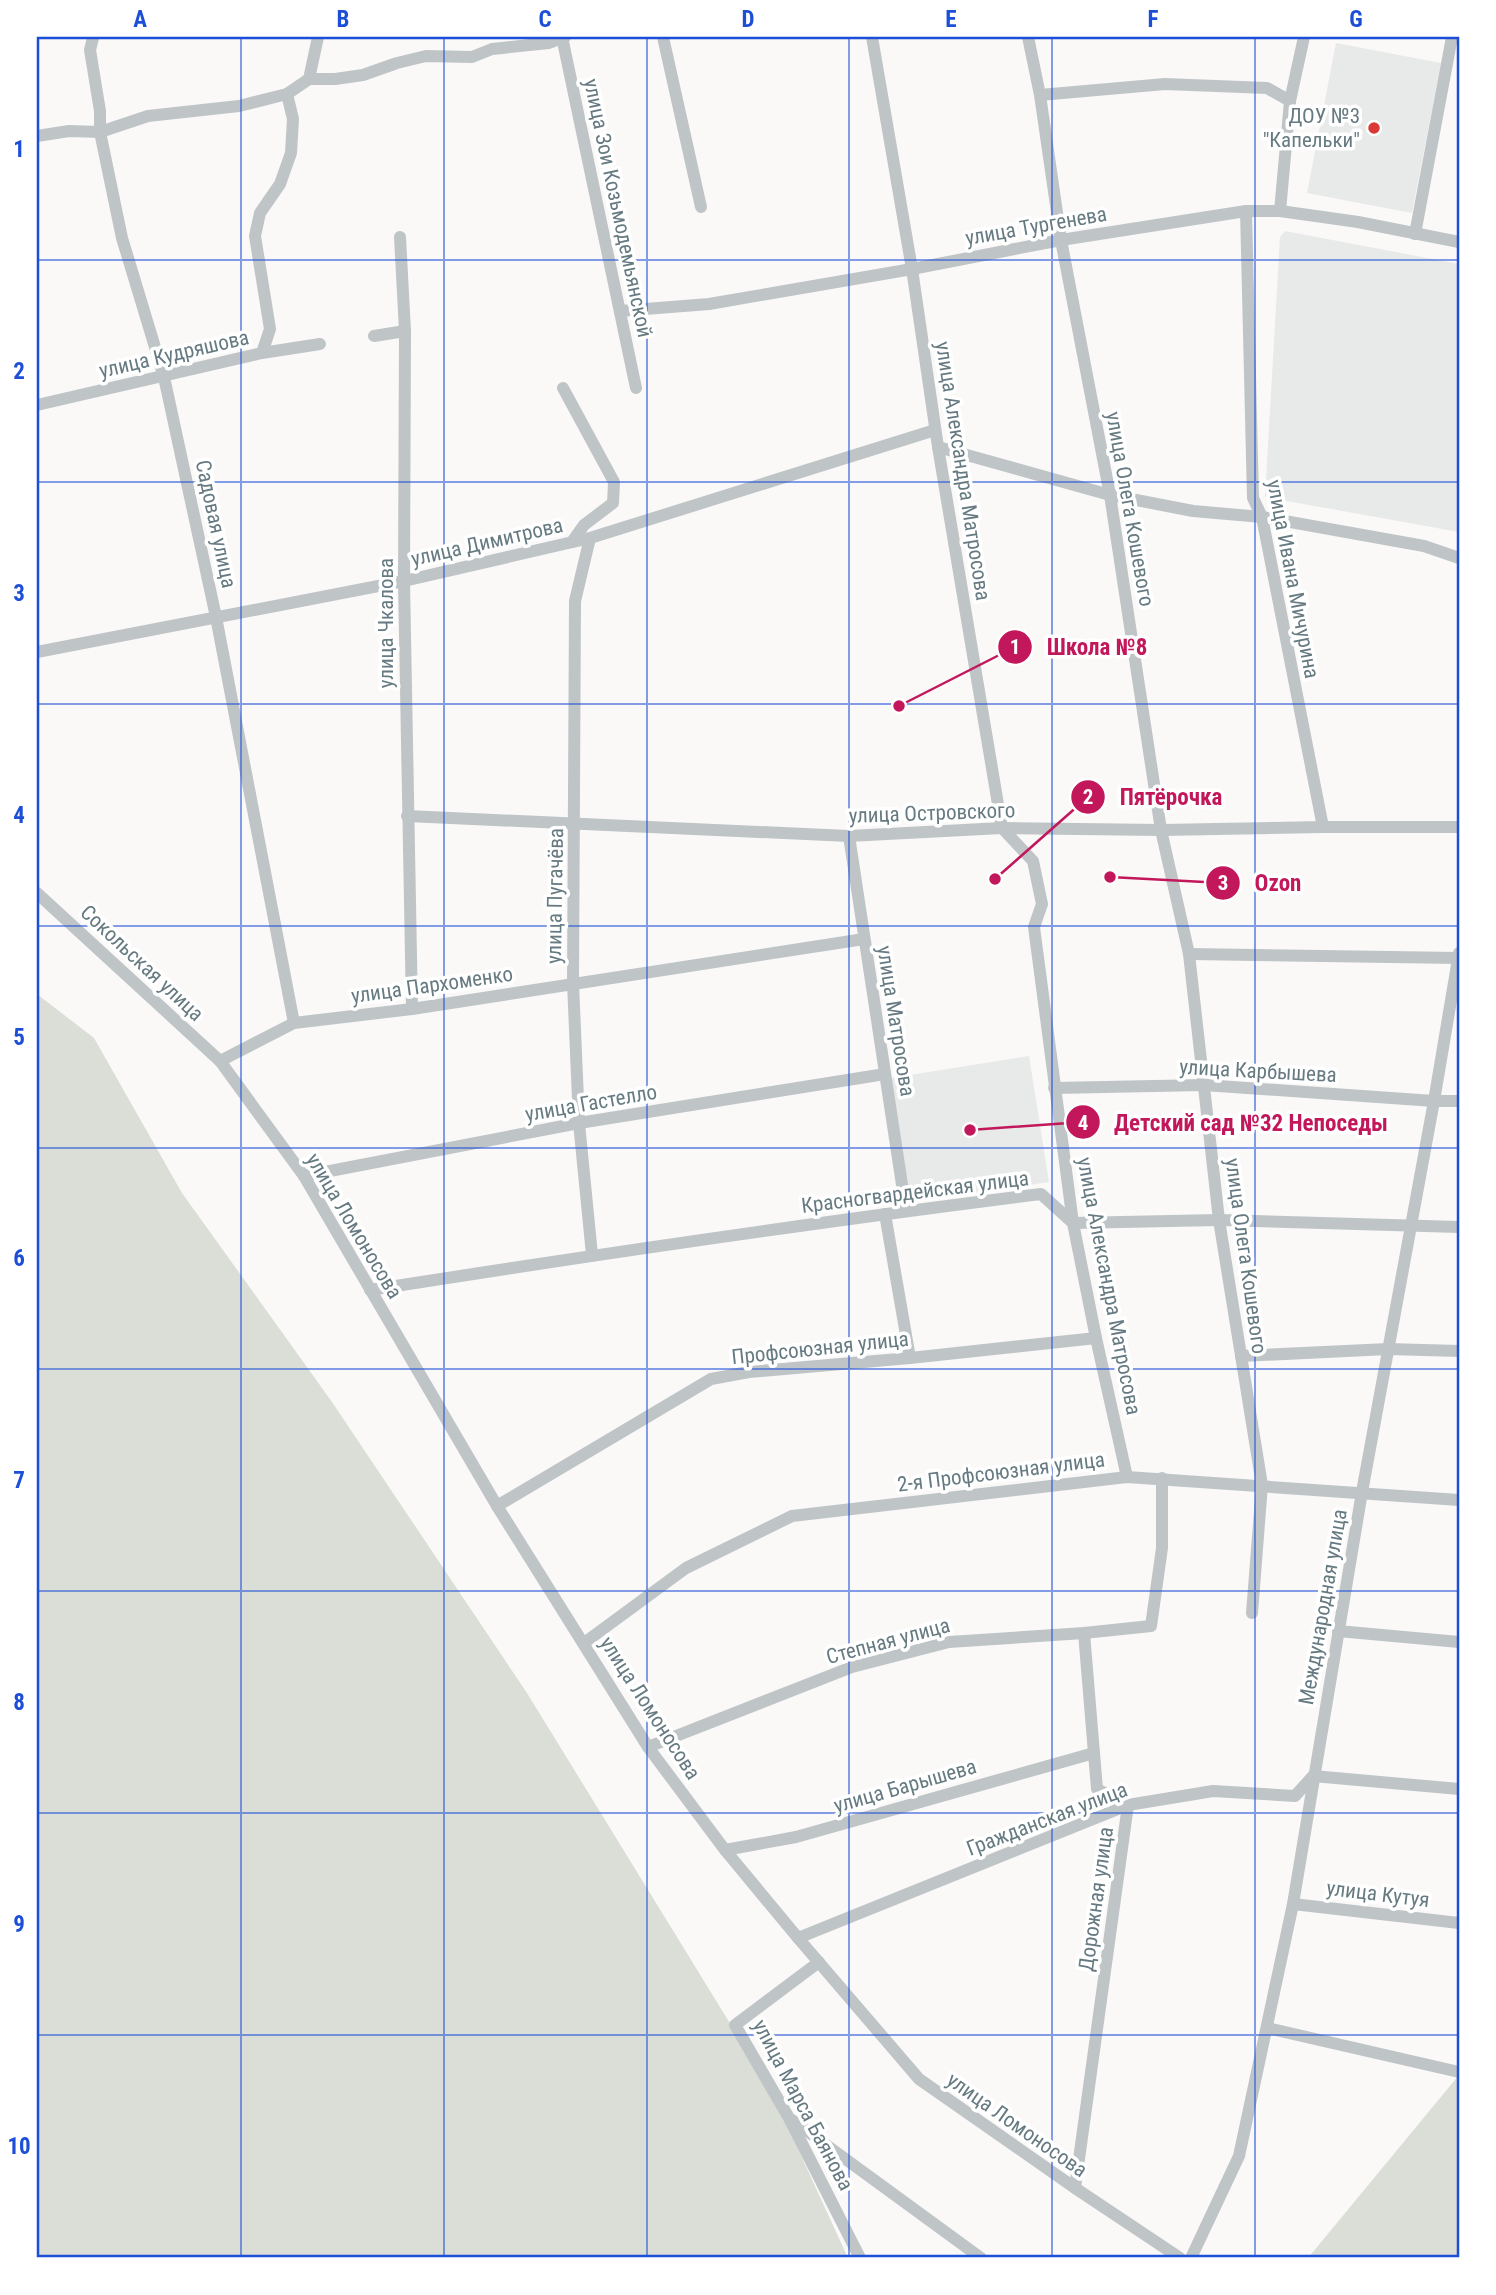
<svg xmlns="http://www.w3.org/2000/svg" width="1496" height="2295" font-family="'Roboto Condensed',sans-serif">
  <style>
    .built { fill: #e8e9e9 }
    .green { fill: #dbded7 }
    .lines { fill: none; stroke-linecap: round; stroke-linejoin: round }
    .minor { stroke: #bfc5c7; stroke-width: 12 }
    .grid { fill: none; stroke: #1d4ed8; stroke-width: 2; stroke-opacity: 0.55 }
    .poi-dot { fill: #db3936; stroke: #fff; stroke-width: 2.5 }
    .labels { text-anchor: middle; dominant-baseline: central; stroke-width: 7; stroke-linejoin: round; paint-order: stroke }
    .poi-label { font-size: 21px; fill: #667a81; stroke: #fff; text-anchor: end }
    .street-label { font-size: 21px; fill: #667a81; stroke: #fff }
    .leader { fill: none; stroke: #c2185b; stroke-width: 2.5 }
    .callout-dot { fill: #c2185b; stroke: #fff; stroke-width: 2.5 }
    .mark-label { font-size: 21px; text-anchor: middle; font-weight: bold; fill: #fff }
    .callout-label { font-size: 23px; text-anchor: middle; font-weight: bold; fill: #c2185b; stroke: #fff; stroke-width: 7; stroke-linejoin: round; paint-order: stroke }
    .neatline { fill: none; stroke: #1d4ed8; stroke-width: 2.5 }
    .grid-label { font-size: 23px; text-anchor: middle; font-weight: bold; fill: #1d4ed8 }
  </style>
  <rect width="100%" height="100%" fill="#faf9f8"/>
  <!-- built -->
  <g class="built">
    <path d="M1336,43L1441,63L1412,213L1307,193Z"/>
    <path d="M1285,231L1459,264V532L1265,497L1280,237Z"/>
    <path d="M1029,1056L1049,1182L910,1203L891,1078Z"/>
  </g>
  <!-- green -->
  <g class="green">
    <path d="M37,994L94,1038L182,1193L332,1402L527,1693L771,2090L848,2258H37Z"/>
    <path d="M1459,2075V2258H1308Z"/>
  </g>
  <g class="lines">
    <!-- minor -->
    <g class="minor">
      <path d="M562,37L636,388"/>
      <path d="M663,37L701,207"/>
      <path d="M872,37L912,269L938,447L1002,828L1033,861L1042,904L1034,927L1073,1223L1096,1338L1127,1477"/>
      <path d="M1028,37L1040,95L1061,240L1110,495L1161,830L1189,954L1219,1220L1262,1485L1252,1613"/>
      <path d="M93,38L90,50L100,111V132L122,238L164,377L216,617L294,1023"/>
      <path d="M309,79L318,37"/>
      <path d="M1040,95L1165,84L1267,88L1290,101"/>
      <path d="M37,136L69,131L100,132L148,116L239,106L287,94L309,79H335L363,75L397,63L426,56L472,57L492,49L549,43L565,37"/>
      <path d="M1246,211L1253,498L1262,517L1323,827"/>
      <path d="M1280,211L1290,101L1304,37"/>
      <path d="M1415,234L1452,37"/>
      <path d="M400,237L405,331L404,581L412,1009"/>
      <path d="M620,311L709,304L912,269L1061,240L1246,211H1280L1358,222L1459,242"/>
      <path d="M374,336L405,331"/>
      <path d="M262,353L270,329L255,236L260,213L280,184L291,153L293,119L287,94"/>
      <path d="M563,388L614,482L613,503L584,525L572,542"/>
      <path d="M37,405L262,353L320,344"/>
      <path d="M938,447L1110,495L1193,511L1262,517L1424,546L1459,558"/>
      <path d="M590,538L575,601L573,983L579,1123L592,1255"/>
      <path d="M37,652L404,581L590,538L935,430"/>
      <path d="M407,816L849,836L1002,828L1161,830L1323,827H1459"/>
      <path d="M849,836L906,1211"/>
      <path d="M37,893L220,1061L304,1176L497,1506L648,1747L725,1850L798,1938L919,2079L1075,2188L1180,2258"/>
      <path d="M1189,954L1459,958"/>
      <path d="M220,1061L294,1023L412,1009L864,939"/>
      <path d="M1054,1088L1204,1085L1434,1101H1459"/>
      <path d="M304,1176L579,1123L885,1074"/>
      <path d="M885,1214L910,1358"/>
      <path d="M370,1290C593,1255 817,1222 1041,1194L1073,1223L1219,1220L1459,1227"/>
      <path d="M1241,1356L1388,1349L1459,1351"/>
      <path d="M497,1506L711,1379L749,1372L910,1358L1096,1338"/>
      <path d="M1338,1631L1459,1642"/>
      <path d="M584,1643L686,1568L792,1516L1127,1477L1459,1500"/>
      <path d="M648,1747L852,1667L949,1642L1084,1633L1151,1626L1162,1548V1478"/>
      <path d="M725,1850L796,1837L1094,1753"/>
      <path d="M1293,1904L1459,1923"/>
      <path d="M798,1938L1128,1805L1213,1791L1295,1796L1313,1776L1459,1789"/>
      <path d="M819,1962L735,2025L789,2118L860,2258"/>
      <path d="M1267,2028L1459,2072"/>
      <path d="M792,2120L981,2258"/>
      <path d="M1075,2188L1128,1805L1097,1789L1084,1633"/>
      <path d="M1191,2258L1239,2156L1293,1904L1362,1492L1434,1101L1459,953"/>
    </g>
  </g>
  <!-- grid -->
  <path class="grid" d="M241,37V2258M444,37V2258M647,37V2258M849,37V2258M1052,37V2258M1255,37V2258M37,260H1459M37,482H1459M37,704H1459M37,926H1459M37,1148H1459M37,1369H1459M37,1591H1459M37,1813H1459M37,2035H1459"/>
  <!-- markers -->
  <circle class="poi-dot" cx="1374" cy="128" r="7"/>
  <g class="labels">
    <!-- poi labels -->
    <g class="poi-label">
      <text x="1360" y="116">ДОУ №3<tspan x="1360" dy="24">"Капельки"</tspan></text>
    </g>
    <!-- street labels -->
    <g class="street-label">
      <text transform="translate(618 208) rotate(78)">улица Зои Козьмодемьянской</text>
      <text transform="translate(1036 226) rotate(-10)">улица Тургенева</text>
      <text transform="translate(174 354) rotate(-13)">улица Кудряшова</text>
      <text transform="translate(963 471) rotate(81)">улица Александра Матросова</text>
      <text transform="translate(1130 509) rotate(80)">улица Олега Кошевого</text>
      <text transform="translate(216 524) rotate(78)">Садовая улица</text>
      <text transform="translate(487 542) rotate(-13)">улица Димитрова</text>
      <text transform="translate(1293 579) rotate(79)">улица Ивана Мичурина</text>
      <text transform="translate(386 623) rotate(-90)">улица Чкалова</text>
      <text transform="translate(932 813) rotate(-2)">улица Островского</text>
      <text transform="translate(555 896) rotate(-89)">улица Пугачёва</text>
      <text transform="translate(142 963) rotate(43)">Сокольская улица</text>
      <text transform="translate(432 985) rotate(-8)">улица Пархоменко</text>
      <text transform="translate(896 1021) rotate(81)">улица Матросова</text>
      <text transform="translate(1258 1071) rotate(3)">улица Карбышева</text>
      <text transform="translate(591 1103) rotate(-10)">улица Гастелло</text>
      <text transform="translate(915 1192) rotate(-7)">Красногвардейская улица</text>
      <text transform="translate(354 1226) rotate(59)">улица Ломоносова</text>
      <text transform="translate(1246 1256) rotate(82)">улица Олега Кошевого</text>
      <text transform="translate(1109 1286) rotate(79)">улица Александра Матросова</text>
      <text transform="translate(820 1348) rotate(-6)">Профсоюзная улица</text>
      <text transform="translate(1001 1472) rotate(-7)">2-я Профсоюзная улица</text>
      <text transform="translate(1323 1607) rotate(-80)">Международная улица</text>
      <text transform="translate(888 1641) rotate(-15)">Степная улица</text>
      <text transform="translate(650 1708) rotate(57)">улица Ломоносова</text>
      <text transform="translate(905 1786) rotate(-16)">улица Барышева</text>
      <text transform="translate(1047 1819) rotate(-21)">Гражданская улица</text>
      <text transform="translate(1378 1894) rotate(7)">улица Кутуя</text>
      <text transform="translate(1096 1899) rotate(-82)">Дорожная улица</text>
      <text transform="translate(803 2105) rotate(62)">улица Марса Баянова</text>
      <text transform="translate(1017 2125) rotate(35)">улица Ломоносова</text>
    </g>
  </g>
  <!-- callouts -->
  <path class="leader" d="M899 706L1015 647M995 879L1088 797M1110 877L1223 883M970 1130L1083 1122"/>
  <g class="callout-dot">
    <circle cx="899" cy="706" r="7"/>
    <circle cx="995" cy="879" r="7"/>
    <circle cx="1110" cy="877" r="7"/>
    <circle cx="970" cy="1130" r="7"/>
    <circle cx="1015" cy="647" r="18"/>
    <circle cx="1088" cy="797" r="18"/>
    <circle cx="1223" cy="883" r="18"/>
    <circle cx="1083" cy="1122" r="18"/>
  </g>
  <g class="mark-label">
    <text x="1015" y="654">1</text>
    <text x="1088" y="804">2</text>
    <text x="1223" y="890">3</text>
    <text x="1083" y="1130">4</text>
  </g>
  <g class="callout-label">
    <text x="1097" y="655">Школа №8</text>
    <text x="1171" y="805">Пятёрочка</text>
    <text x="1278" y="891">Ozon</text>
    <text x="1251" y="1131">Детский сад №32 Непоседы</text>
  </g>
  <!-- border -->
  <rect width="1496" height="2295" fill="none" stroke="#ffffff" stroke-width="77"/>
  <rect x="38" y="38" width="1420" height="2218" class="neatline"/>
  <g class="grid-label">
    <text x="140" y="27">A</text>
    <text x="343" y="27">B</text>
    <text x="545" y="27">C</text>
    <text x="748" y="27">D</text>
    <text x="951" y="27">E</text>
    <text x="1153" y="27">F</text>
    <text x="1356" y="27">G</text>
    <text x="19" y="157">1</text>
    <text x="19" y="379">2</text>
    <text x="19" y="601">3</text>
    <text x="19" y="823">4</text>
    <text x="19" y="1045">5</text>
    <text x="19" y="1266">6</text>
    <text x="19" y="1488">7</text>
    <text x="19" y="1710">8</text>
    <text x="19" y="1932">9</text>
    <text x="19" y="2154">10</text>
  </g>
</svg>
